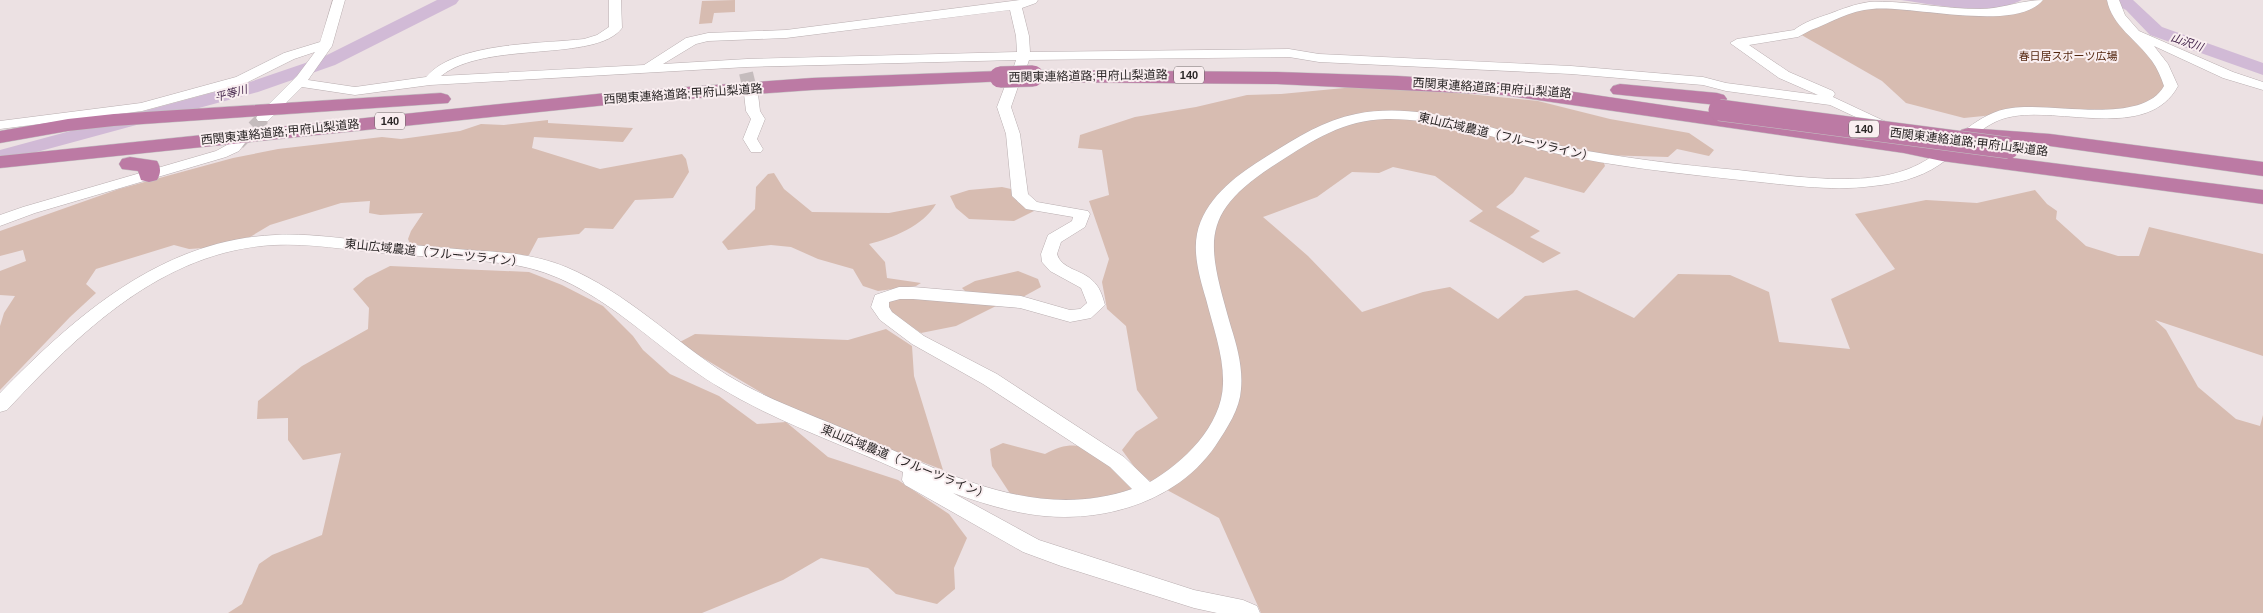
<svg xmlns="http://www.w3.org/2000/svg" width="2263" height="613" font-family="Arial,'Noto Sans JP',sans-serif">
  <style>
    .green { fill: #d7bcb1 }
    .water { fill: #d1bad6 }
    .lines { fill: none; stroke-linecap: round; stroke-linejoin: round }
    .river { fill: #d1bad6; fill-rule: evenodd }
    .minor-tunnel { stroke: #c5bcbd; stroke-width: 14; stroke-dasharray: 14 8; stroke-linecap: butt }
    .minor-casing { stroke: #b9aeb0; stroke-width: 1 }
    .highway-casing { stroke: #c4c3c3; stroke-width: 1 }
    .minor { fill: #fff; fill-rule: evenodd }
    .highway { fill: #bc7aa4; fill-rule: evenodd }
    .highway-bridge-casing { stroke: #c4c3c3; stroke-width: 22; stroke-linecap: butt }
    .highway-bridge { stroke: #bc7aa4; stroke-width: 21 }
    .labels { text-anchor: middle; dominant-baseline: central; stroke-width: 4; stroke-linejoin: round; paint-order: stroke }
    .far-water-label { font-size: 11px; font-style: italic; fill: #43244a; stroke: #f9eef0 }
    .far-park-label { font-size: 11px; fill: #542710; stroke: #f9eef0 }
    .shield { fill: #f9eef0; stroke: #696363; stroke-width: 1 }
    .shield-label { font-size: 11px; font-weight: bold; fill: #2b2727 }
    .street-label { font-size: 12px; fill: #2b2727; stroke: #f9eef0 }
  </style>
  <rect width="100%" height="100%" fill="#ece1e3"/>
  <!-- green -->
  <g class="green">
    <path d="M735,0V12L714,13L712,23L699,24L702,1Z"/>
    <path d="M2037,0H2106L2113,4L2166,74L2164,97L2130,112L2040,110L1964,118L1906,103L1882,81L1798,33L1870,5L1990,12Z"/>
    <path d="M1355,87L1448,92L1538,101L1610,119L1689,133L1714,150L1709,156L1677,149L1668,157L1601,155L1605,166L1584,193L1525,177L1513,193L1496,207L1540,231L1530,237L1561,253L1543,263L1469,221L1483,211L1435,176L1393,167L1379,173L1352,172L1317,197L1263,217L1308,256L1362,312L1423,292L1450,287L1498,319L1525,296L1577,290L1634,318L1678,274L1730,275L1769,292L1779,342L1850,349L1831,299L1895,269L1855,214L1926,200L1977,203L2035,190L2047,204L2057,211L2056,219L2086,246L2118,256H2139L2149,227L2263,254V356L2155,320L2166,330L2198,387L2236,419L2260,426L2263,415V613H1261L1219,518L1141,476L1122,450L1136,432L1158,418L1137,390L1126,326L1107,309L1102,282L1109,259L1089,201L1109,195L1102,150L1078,148L1080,135L1135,117L1196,107L1247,95L1281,94Z"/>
    <path d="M548,120V123L633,128L623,142L534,137L532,148L600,169L682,154L686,159L689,172L673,198L635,200L613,229L585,228L579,234L538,238L529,255L520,259L413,251L408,239L411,231L423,213L380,215L369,213L370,201L341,203L270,225L235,246L189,249L174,245L96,269L86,284L96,293L70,317L0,390V326L4,313L15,296L0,295V271L26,261L23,250L0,256V231L119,189L233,158L278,149L382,137L401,139L460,131L481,124L504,125Z"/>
    <path d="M774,173L784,189L812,212L889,213L936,204C923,226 893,238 869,244L885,262L887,278L921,283L916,286L878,291L863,286L853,269L818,259L791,247L771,245L728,250L722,242L755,209L756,187L768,174Z"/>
    <path d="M1002,187L1011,189L1018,202L1034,211L1014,221L969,219L956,208L950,196L969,190Z"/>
    <path d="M390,266L529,272L562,285L603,306L633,336L643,350L670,374L719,396L757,424L786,422L828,457L898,480L949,514L967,538L954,568L955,589L937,604L896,594L868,568L821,558L783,580L702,613H228L242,604L259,564L272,555L322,535L341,453L303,460L288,440V418L257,419L258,401L302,366L368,329L369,308L353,289L366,278Z"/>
    <path d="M1018,271L1038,279L1041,287L1021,298L967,293L962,288L975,281Z"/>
    <path d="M904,297L998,305L956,326L921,333L891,313L887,304L892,300Z"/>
    <path d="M886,329L912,346L914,376L943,470L868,441L772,399L678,343L695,334L848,340Z"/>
    <path d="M1003,443L1045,454C1085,431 1109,459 1132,489L1100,499L1051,503L1013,498L992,466L990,449Z"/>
  </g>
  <!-- water -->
  <path class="water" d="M1901,0H2022C1987,17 1939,5 1901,0Z"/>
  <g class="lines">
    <!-- river -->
    <g class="river">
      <path d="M437,0H459L456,4L335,65L258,92L0,162V150L244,84L323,57Z"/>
      <path d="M2111,0H2133L2162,27L2263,63V75L2150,35L2126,10L2114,4Z"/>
    </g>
    <!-- minor-tunnel -->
    <g class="minor-tunnel">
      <path d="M746,73L751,94"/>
      <path d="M238,143L263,118"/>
    </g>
    <!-- minor casing -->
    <g class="minor-casing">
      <g id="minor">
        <path d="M333,0H345L332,46L308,80L355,87L426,77C455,42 541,44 584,39L597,35L609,27V0H621L622,28C596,63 486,40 441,76L644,65L686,38L708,33L786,30L1020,0H1038L1036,3L1022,8L1029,36L1030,52L1289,49L1319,54L1571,66L1703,77L1726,83L1818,95L1779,78L1730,43L1737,39L1794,30C1804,22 1817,18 1829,14C1842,9 1855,4 1869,2C1905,0 1943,9 1980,9C2002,9 2021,0 2043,0C2016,33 1912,5 1872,9C1851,10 1830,23 1811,30L1798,37L1749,45L1789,72L1833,91L1835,94L1833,97L1897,127L1899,130L1892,134L1830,105L1726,91L1703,85L1571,74L1319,62L1289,57L1029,60L1026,69L1021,70L1014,66L1016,60L747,67L430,85L355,95L302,87L268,121H258L256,118L258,115L297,76L315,52L294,59L246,83L142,111L0,129V121L141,103L236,77L284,53L320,42ZM1010,10L1016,36L1017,52L747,59L663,64L696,44L708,41L786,38Z"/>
        <path d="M2107,0H2119L2125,15L2139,31L2233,72L2263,82V90L2223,78L2154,46L2168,64L2178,86C2148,142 2059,106 2010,117C1982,122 1962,150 1939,165C1920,178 1895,184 1873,186C1829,192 1784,184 1740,180C1678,173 1615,167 1554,153C1499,140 1443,118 1386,119C1344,120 1313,140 1279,162C1197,214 1207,242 1231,327C1237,346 1243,368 1241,389C1240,409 1227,428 1216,445C1179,500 1108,522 1044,516C1012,513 982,503 953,493L1039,540L1194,590L1243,600L1257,606L1260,613H1217L1194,608L1061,566L1023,552L905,485L902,480L903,472C842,444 776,422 719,387C651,347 597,279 515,265C472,259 427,257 383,253C347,250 310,243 274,245C162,251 79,333 7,410L0,412V393C75,316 161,240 275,235C306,233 337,238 368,241C401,244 435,247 468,250C501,252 535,254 566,267C626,292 673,340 727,375C766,399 810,414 852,432C940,470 1033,523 1132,489L1110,467L983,384L912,344L880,320L871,307L875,295L899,287H913L1021,296L1070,310L1080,309L1087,303L1081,288L1050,271L1042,262L1041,254L1048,235L1072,221L1073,217L1026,209L1012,196L1006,134L997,107L1008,78H1018L1020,81L1011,107L1020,134L1028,194L1037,202L1088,211L1090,214L1085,227L1061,242L1057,254C1061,269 1082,270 1092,280C1100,287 1102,295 1105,305L1091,318L1070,322L1020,308L913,299H900L889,302V307L892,312L924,336L997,374L1124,457L1150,482C1183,463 1222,426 1223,384C1224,356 1213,327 1206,299C1200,279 1193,255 1197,234C1204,200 1234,177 1261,160C1291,141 1321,121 1356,114C1426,100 1498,133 1566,147C1623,158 1680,165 1738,170C1773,174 1809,179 1844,179C1873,179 1903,175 1928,159C1956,141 1977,112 2012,108C2051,102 2142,126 2164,86C2161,77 2157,68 2152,61C2137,40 2112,26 2107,0Z"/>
        <path d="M751,90L758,94L760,111L765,119L757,139L763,149L761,152H751L743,139L751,119L746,111L744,94Z"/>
        <path d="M238,139L245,143L239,151L226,157L35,213L0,226V215L23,207L216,151Z"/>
      </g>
    </g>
    <!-- highway casing -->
    <g class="highway-casing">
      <g id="highway">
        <path d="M1033,70L1277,72L1398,76L1520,84L1904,141L1942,149L2263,190V204L1942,161L1904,153L1503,95L1277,84L1033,82L1026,80L1023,76L1026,72Z"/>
        <path d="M1000,71L1007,73L1010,77L1007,81L812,90L616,104L0,168V156L616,92L812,78Z"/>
        <path d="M1620,84L1717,93L1724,95L1727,99L1724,103L1717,105L1613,94L1610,90L1613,86Z"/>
        <path d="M441,93L448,95L451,99L448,103L114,126L68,131L0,143V131L68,119L114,114Z"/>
        <path d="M1968,128L2050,134L2263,162V176L2050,146L1961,138L1957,134L1961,130Z"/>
        <path d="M130,157L157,161C161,168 161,173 157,180L149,182L141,180L138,171L122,169L119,164L122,159Z"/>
      </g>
    </g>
    <!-- minor -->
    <use href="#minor" class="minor"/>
    <!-- highway -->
    <use href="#highway" class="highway"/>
    <!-- highway-bridge casing -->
    <g class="highway-bridge-casing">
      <g id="highway-bridge">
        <path d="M1000,77L1033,76"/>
        <path d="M1719,110L2009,148"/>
      </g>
    </g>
    <!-- highway-bridge -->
    <use href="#highway-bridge" class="highway-bridge"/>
  </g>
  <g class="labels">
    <!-- far-water labels -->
    <g class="far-water-label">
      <text transform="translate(2187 42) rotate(19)">山沢川</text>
      <text transform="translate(231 93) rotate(-15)">平等川</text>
    </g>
    <!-- far-park labels -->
    <g class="far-park-label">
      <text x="2068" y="56">春日居スポーツ広場</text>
    </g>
    <!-- shield labels -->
    <g class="shield">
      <rect x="1174" y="66.5" width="30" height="17" rx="4"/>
      <rect x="375" y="112.5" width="30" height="17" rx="4"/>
      <rect x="1849" y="120.5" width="30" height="17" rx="4"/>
    </g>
    <g class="shield-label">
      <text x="1189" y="75">140</text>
      <text x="390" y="121">140</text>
      <text x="1864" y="129">140</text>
    </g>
    <!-- street labels -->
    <g class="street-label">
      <text transform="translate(1088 76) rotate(-1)">西関東連絡道路;甲府山梨道路</text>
      <text transform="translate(1492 88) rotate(4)">西関東連絡道路;甲府山梨道路</text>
      <text transform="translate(683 94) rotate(-4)">西関東連絡道路;甲府山梨道路</text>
      <text transform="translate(280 132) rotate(-6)">西関東連絡道路;甲府山梨道路</text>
      <text transform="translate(1506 137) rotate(13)">東山広域農道（フルーツライン）</text>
      <text transform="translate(1969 142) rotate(7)">西関東連絡道路;甲府山梨道路</text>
      <text transform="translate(434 253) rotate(6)">東山広域農道（フルーツライン）</text>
      <text transform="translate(905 462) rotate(22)">東山広域農道（フルーツライン）</text>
    </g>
  </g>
</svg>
